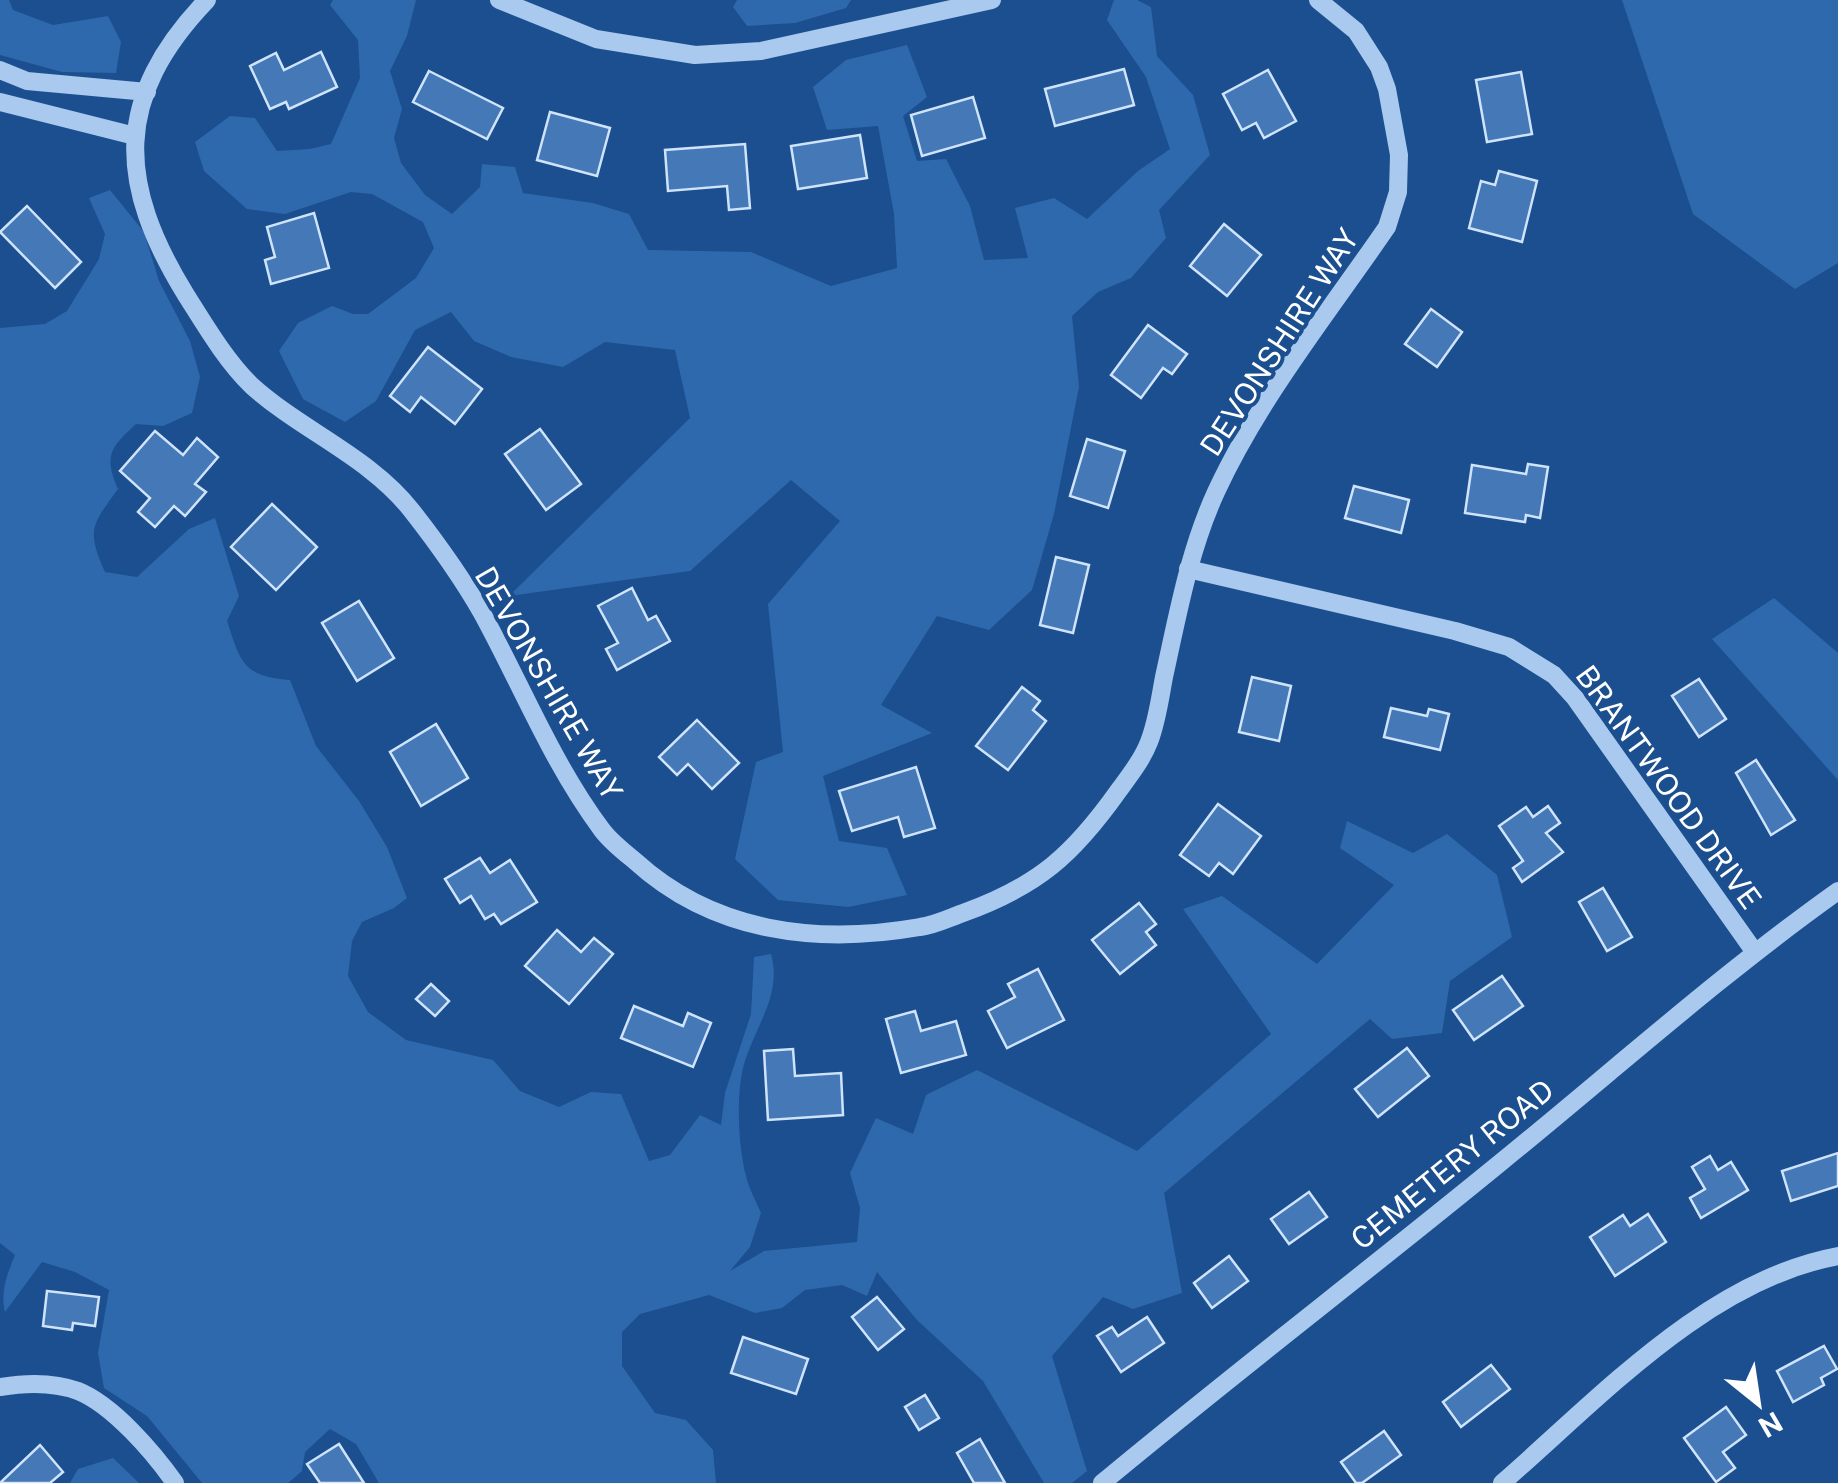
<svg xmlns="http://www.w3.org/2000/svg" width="1838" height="1483" font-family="'Public Sans',sans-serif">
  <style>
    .green { fill: #2e69ad }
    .building { fill: #4478b7; stroke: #cfe3fa; stroke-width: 2.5 }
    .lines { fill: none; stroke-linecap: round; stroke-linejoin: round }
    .minor { stroke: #a9c9ee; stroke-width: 18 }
    .labels { text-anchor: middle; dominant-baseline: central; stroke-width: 8; stroke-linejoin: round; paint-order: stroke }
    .street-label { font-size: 30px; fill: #fff; stroke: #1b4f8f }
  </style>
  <rect width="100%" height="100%" fill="#1b4f8f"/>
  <!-- green -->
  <g class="green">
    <path d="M0,0H9L13,10L53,25L108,16L121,42L116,73L62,72L0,55Z"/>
    <path d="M333,0H416L407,36L390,71L402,109L394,138L401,163L425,195L452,214L480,187L482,164L515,167L523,193L593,203L629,214L648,250L751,252L831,286L897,268L894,214L878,126L827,130L813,87L846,60L907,45L927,97L903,116L917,161L946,159L970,206L984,260L1028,258L1015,208L1054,198L1087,219L1138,171L1170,149L1146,77L1107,20L1114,0H1137L1151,7L1157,56L1193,95L1210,155L1159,210L1166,238L1131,278L1098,292L1072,316L1079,387L1054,514L1032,590L989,630L937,616L881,705L932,733L823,776L839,841L887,848L907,895L848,907L778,900L735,859L756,762L783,752L768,604L840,521L791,480L690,571L509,596L690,418L675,350L605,342L563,367L511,357L474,341L451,312L415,330L376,401L345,422L303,399L279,351L298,323L332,306L353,314H368L416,278L434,248L423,222L372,194L351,192L285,214L247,209L204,171L195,142L230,116L255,118L277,151L310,149L331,144L360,78L358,40L330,5Z"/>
    <path d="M737,0H851L846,8L795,23L747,26L733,7Z"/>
    <path d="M1622,0H1838V263L1795,289L1693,214Z"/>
    <path d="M110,190L144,232L159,281L190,341L200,377L192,413L163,426L136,424C111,447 103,455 118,489C92,525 86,529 105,572L137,577L189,529L215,518L239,596L227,621C241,663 243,676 290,680L316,746L359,801L387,847L407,898L394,908L362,922L352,941L348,976L368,1012L406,1040L493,1060L520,1091L559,1107L591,1092L621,1094L649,1161L670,1155L700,1115L721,1125L725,1093L751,1014L754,957L771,954C782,992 758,1023 746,1058C735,1087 738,1147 746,1176C749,1189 756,1201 761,1213L750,1247L730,1271L764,1251L857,1242L860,1208L850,1173L876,1118L913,1134L926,1095L977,1070L1137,1151L1271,1034L1183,909L1222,896L1317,964L1394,885L1340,848L1347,821L1413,853L1447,834L1497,875L1512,937L1450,981L1442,1033L1392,1039L1370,1019L1164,1193L1182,1293L1133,1309L1103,1297L1052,1356L1087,1471L1072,1483H1044L983,1381L917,1320L877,1272L867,1296L842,1285L805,1290L782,1308L755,1313L709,1295L640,1314L622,1332V1366L655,1413L686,1420L713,1450L716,1483H379L356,1444L330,1429L305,1452L302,1471L288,1483H202L147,1416L104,1388L98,1353L109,1290L75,1272L42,1262L5,1312C0,1293 7,1274 15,1255L0,1243V328L45,324L67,311L99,259L105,234L89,198Z"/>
    <path d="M1774,598L1838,653V780L1712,639Z"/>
    <path d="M113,1458L139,1483H70L78,1469Z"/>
  </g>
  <!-- building -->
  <g class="building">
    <path d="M321,52L337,87L289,109L286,102L270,109L250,66L276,53L284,70Z"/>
    <path d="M1124,69L1134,105L1055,126L1045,89Z"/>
    <path d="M1268,70L1296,121L1264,138L1256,123L1242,130L1223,94Z"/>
    <path d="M429,71L503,108L487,139L413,102Z"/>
    <path d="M1521,72L1532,134L1487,142L1476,80Z"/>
    <path d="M973,97L985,138L922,156L911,115Z"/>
    <path d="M550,112L610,128L597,176L537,160Z"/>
    <path d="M860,135L867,178L798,189L791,146Z"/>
    <path d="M745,144L750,208L729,210L727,186L668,191L665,150Z"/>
    <path d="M1499,171L1537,181L1522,242L1469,228L1481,181L1495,185Z"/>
    <path d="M27,206L81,262L55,288L0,232Z"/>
    <path d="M314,213L329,268L271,284L265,260L275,257L267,227Z"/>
    <path d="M1224,224L1261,255L1227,296L1190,266Z"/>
    <path d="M1431,309L1462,332L1437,367L1405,344Z"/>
    <path d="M1148,325L1187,354L1172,374L1163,368L1141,398L1111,375Z"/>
    <path d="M428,347L482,389L455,424L421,397L410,412L390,396Z"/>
    <path d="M540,429L581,484L546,510L505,454Z"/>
    <path d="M155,431L183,455L197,438L218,457L195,484L206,492L185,516L174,506L155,527L138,512L150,498L120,471Z"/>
    <path d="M1087,439L1125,451L1108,508L1070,496Z"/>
    <path d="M1528,464L1548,467L1540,518L1526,515L1525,522L1465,513L1472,465L1526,474Z"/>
    <path d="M1354,486L1409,500L1401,533L1345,518Z"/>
    <path d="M272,504L317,547L276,590L231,547Z"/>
    <path d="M1056,557L1089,565L1073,633L1040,625Z"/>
    <path d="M632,588L648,620L656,616L670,641L617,670L606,649L618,643L598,606Z"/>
    <path d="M359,601L394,658L357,681L322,623Z"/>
    <path d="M1252,677L1291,686L1279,741L1239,732Z"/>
    <path d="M1699,679L1726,719L1699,737L1672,696Z"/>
    <path d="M1022,687L1040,701L1033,710L1046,721L1008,770L976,746Z"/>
    <path d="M1391,708L1427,716L1429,709L1449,714L1440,750L1384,737Z"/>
    <path d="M697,720L739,763L712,789L688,764L677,775L659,757Z"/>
    <path d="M436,724L468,778L421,806L390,752Z"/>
    <path d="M1756,760L1795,820L1771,835L1736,773Z"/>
    <path d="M916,767L935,828L904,837L898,817L852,831L839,791Z"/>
    <path d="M1218,804L1261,836L1233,874L1219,863L1209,876L1180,855Z"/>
    <path d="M1548,806L1560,823L1546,833L1563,852L1522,882L1513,868L1523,861L1499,826L1526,807L1533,817Z"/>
    <path d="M480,858L490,873L510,860L537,902L501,924L494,914L485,919L471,896L460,903L445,879Z"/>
    <path d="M1603,888L1632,937L1607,951L1579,902Z"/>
    <path d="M1139,903L1156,924L1146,932L1156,945L1120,974L1092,940Z"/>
    <path d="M557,930L581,952L594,938L613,954L569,1004L525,966Z"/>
    <path d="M1038,969L1064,1020L1007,1048L988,1011L1015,997L1008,984Z"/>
    <path d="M1502,976L1523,1006L1474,1040L1453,1010Z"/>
    <path d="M431,984L449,1001L435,1016L416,999Z"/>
    <path d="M634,1006L683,1026L688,1013L711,1023L693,1067L621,1038Z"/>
    <path d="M915,1011L921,1031L956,1021L966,1055L901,1073L886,1019Z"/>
    <path d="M1407,1048L1429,1076L1378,1117L1355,1089Z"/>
    <path d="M793,1049L795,1076L841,1073L843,1115L768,1120L764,1051Z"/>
    <path d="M1838,1153V1186L1791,1201L1782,1171Z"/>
    <path d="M1710,1156L1718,1170L1731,1162L1748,1190L1701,1218L1690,1198L1705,1189L1692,1167Z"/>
    <path d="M1309,1192L1327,1217L1289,1244L1271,1219Z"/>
    <path d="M1648,1214L1666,1242L1615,1276L1590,1237L1623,1215L1630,1226Z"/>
    <path d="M1229,1256L1248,1281L1212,1308L1194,1283Z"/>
    <path d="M47,1291L99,1297L95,1326L73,1323L72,1330L43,1326Z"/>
    <path d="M877,1297L904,1329L878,1350L852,1317Z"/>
    <path d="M1147,1317L1164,1343L1121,1372L1097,1336L1112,1327L1118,1336Z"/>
    <path d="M743,1337L808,1359L796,1394L731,1373Z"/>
    <path d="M1824,1346L1837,1369L1821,1378L1824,1385L1793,1402L1777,1371Z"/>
    <path d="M1491,1365L1510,1389L1461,1427L1443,1402Z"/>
    <path d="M925,1395L939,1418L919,1430L905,1407Z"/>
    <path d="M1726,1407L1746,1435L1723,1452L1735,1468L1716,1482L1684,1438Z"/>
    <path d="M1384,1431L1401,1455L1362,1483H1356L1341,1462Z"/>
    <path d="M980,1439L1005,1483H974L957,1453Z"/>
    <path d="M339,1444L364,1483H320L307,1464Z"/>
    <path d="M40,1445L63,1472L50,1483H0Z"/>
  </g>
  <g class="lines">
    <!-- minor -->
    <g class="minor">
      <path d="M207,0C113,98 117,183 186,295C205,325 226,361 252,386C302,431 370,457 412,511C437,543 462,578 482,613C522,686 552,763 602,830C611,842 624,852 635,861C714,933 818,945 920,927C935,925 949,918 963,913C1038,886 1073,855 1119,790C1130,775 1142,760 1149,742C1157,722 1160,698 1164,677C1178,614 1189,551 1216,492C1260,397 1328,313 1387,227L1398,192L1399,155L1387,89L1379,67L1356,31L1318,0"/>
      <path d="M499,0L596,39L695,55L761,51L992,0"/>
      <path d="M0,70L27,81L147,92"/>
      <path d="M0,102L135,136"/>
      <path d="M1188,569L1455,631L1509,647L1554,675L1575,698L1754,951"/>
      <path d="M0,1387C24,1383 54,1382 78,1391C113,1405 154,1453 175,1483"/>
      <path d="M1102,1483C1233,1374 1368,1271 1500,1163C1612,1072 1720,975 1838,891"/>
      <path d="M1502,1483C1599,1399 1707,1280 1838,1256"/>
    </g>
  </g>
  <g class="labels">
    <!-- street labels -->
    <g class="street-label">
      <text transform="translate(1279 342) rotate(-57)">DEVONSHIRE WAY</text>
      <text transform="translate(549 683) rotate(60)">DEVONSHIRE WAY</text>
      <text transform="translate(1669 787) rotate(54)">BRANTWOOD DRIVE</text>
      <text transform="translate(1452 1164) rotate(-39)">CEMETERY ROAD</text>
    </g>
  </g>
  <!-- north arrow -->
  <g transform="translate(1758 1403) rotate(150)" stroke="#1b4f8f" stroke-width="8" paint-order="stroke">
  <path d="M0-8L18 38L0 25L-18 38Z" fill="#ffffff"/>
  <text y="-15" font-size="28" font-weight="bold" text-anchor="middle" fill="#ffffff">N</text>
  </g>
</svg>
